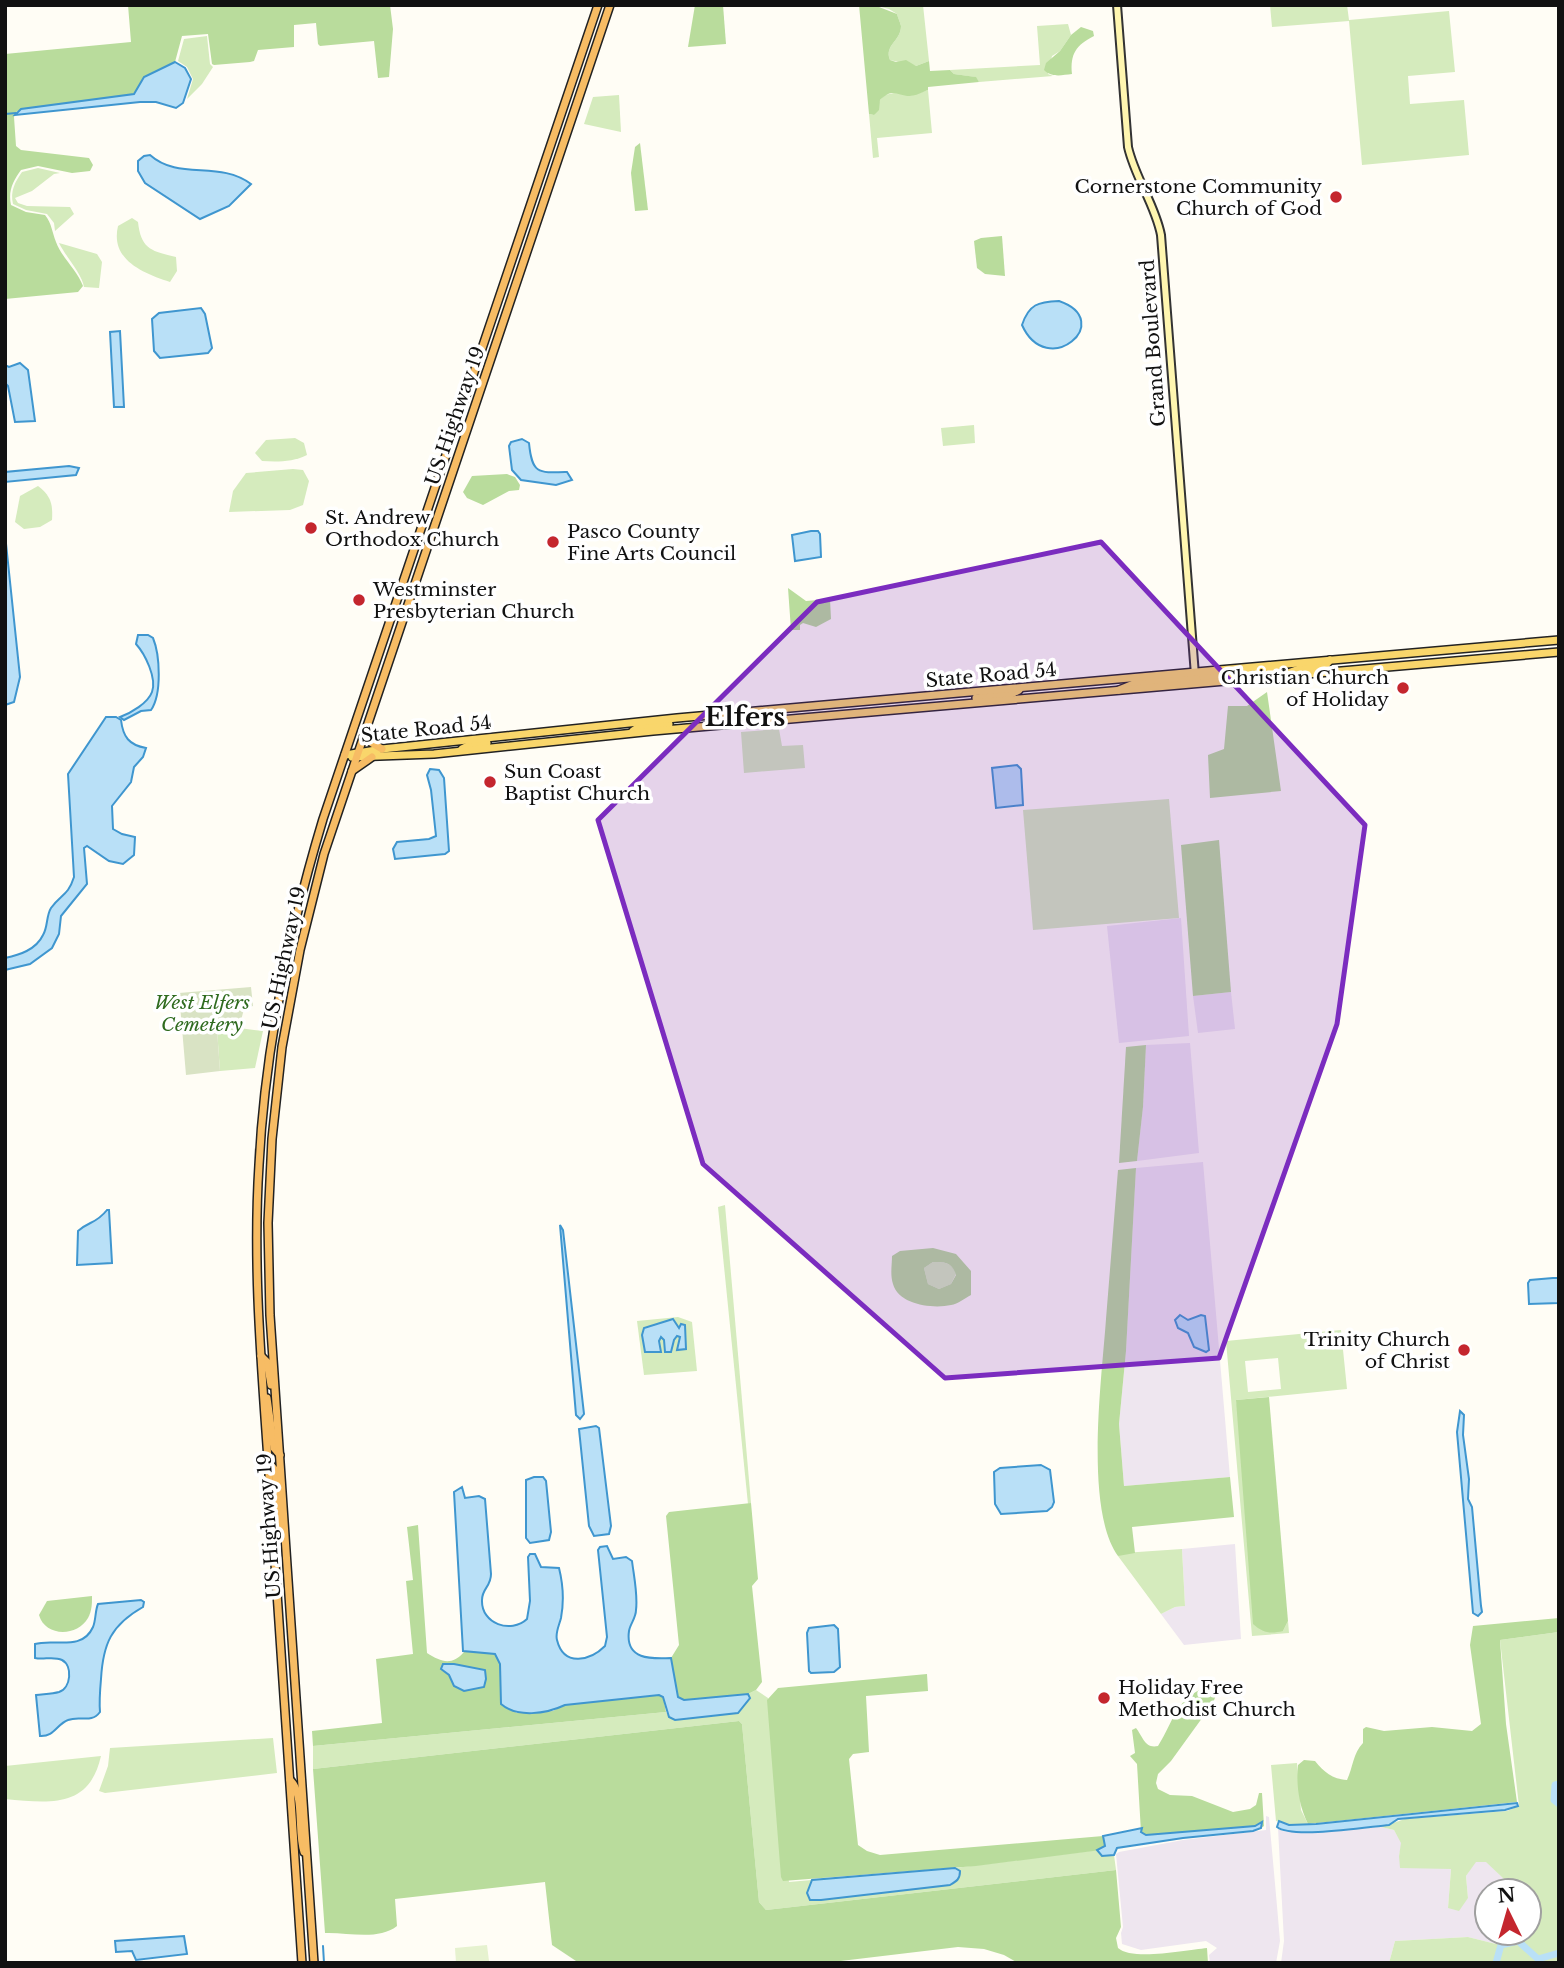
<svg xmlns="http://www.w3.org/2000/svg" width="1564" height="1968" font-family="'Libre Baskerville',serif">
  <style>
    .industrial { fill: #eee6ef }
    .green { fill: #d5ebbd; fill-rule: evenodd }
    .forest { fill: #b9dc9c; fill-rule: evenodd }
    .cemetery { fill: #d9e3c4 }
    .pitch { fill: #e6f2cf }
    .water { fill: #b9e0f7; stroke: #3f96cf; stroke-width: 2 }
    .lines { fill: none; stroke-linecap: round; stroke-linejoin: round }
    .stream { stroke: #3f96cf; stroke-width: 2 }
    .river { stroke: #b9e0f7; stroke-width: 7 }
    .secondary-casing { stroke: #333; stroke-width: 10 }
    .primary-casing { stroke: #222; stroke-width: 10 }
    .trunk-casing { stroke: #222; stroke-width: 10 }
    .secondary { stroke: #fff6b0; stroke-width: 6 }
    .primary { stroke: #f9d66b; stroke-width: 7 }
    .trunk { stroke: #f7bc64; stroke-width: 7 }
    .marked { fill: #7b2cbf; fill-opacity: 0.2; stroke: #7b2cbf; stroke-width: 5; stroke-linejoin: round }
    .poi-dot { fill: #c4262e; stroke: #fff; stroke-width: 2.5 }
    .labels { text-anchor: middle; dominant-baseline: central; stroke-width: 7; stroke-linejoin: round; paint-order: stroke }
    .poi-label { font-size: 19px; fill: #111; stroke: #fff; text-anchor: start }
    .street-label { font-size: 19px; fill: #111; stroke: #fff }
    .park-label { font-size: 19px; font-style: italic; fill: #2f6b1f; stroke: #fff }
    .district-label { font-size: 26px; font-weight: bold; fill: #111; stroke: #fff }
  </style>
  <rect width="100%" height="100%" fill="#fffdf5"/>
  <!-- industrial -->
  <g class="industrial">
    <path d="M1181,918L1189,1036L1119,1043L1107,926Z"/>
    <path d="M1231,992L1235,1029L1198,1033L1193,996Z"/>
    <path d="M1190,1043L1199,1153L1137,1161L1143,1107L1146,1045Z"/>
    <path d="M1203,1162L1230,1477L1124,1486L1119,1424L1126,1351L1136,1168Z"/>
    <path d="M1235,1544L1241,1639L1184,1645L1161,1614L1175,1607L1185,1606L1182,1549Z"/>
    <path d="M1266,1816L1269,1817L1277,1906L1280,1941L1276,1963H1210L1209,1955L1217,1948L1206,1941L1141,1950L1122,1944L1121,1933L1123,1927L1116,1854L1119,1852L1183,1840L1266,1830Z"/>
    <path d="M1381,1827L1394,1830L1402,1843L1399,1856L1451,1869L1448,1908L1468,1898L1466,1876L1475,1862L1486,1861L1505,1880L1506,1891H1487V1933H1518L1496,1944L1468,1937L1395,1941L1389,1963H1281L1284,1941L1278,1828L1282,1831L1305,1833Z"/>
  </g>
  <!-- green -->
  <g class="green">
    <path d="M874,5H923L929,61L916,66L890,60C884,45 901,41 901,26C900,22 898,18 897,14L889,9Z"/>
    <path d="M1270,5H1347L1349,20L1449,11L1455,72L1408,76L1410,104L1464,100L1469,155L1362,165L1349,21L1272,27Z"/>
    <path d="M1068,24L1071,35L1060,51L1052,56L1048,74L1053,76L979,82L975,77L954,74L950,70L1040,65L1037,26Z"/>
    <path d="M207,36L210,64L213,67L202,84L187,99L193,79L187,67L178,61L184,39Z"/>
    <path d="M928,90L932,133L877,138L879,157L873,158L869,114L874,115L880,100L885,95L898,92L910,96Z"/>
    <path d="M619,95L621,132L584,124L593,97Z"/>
    <path d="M38,168L60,173L54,174L32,191L15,198L18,203L27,206L70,207L74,214L55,231L54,223L47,214L26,210L13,204C10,191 15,182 22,172Z"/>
    <path d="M132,218L138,222C141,249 151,251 176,257L177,271L170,282C143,273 110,260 118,226Z"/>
    <path d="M59,243L97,254L102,262L99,288L84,287C82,274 66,257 59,243Z"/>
    <path d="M974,425L975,443L943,446L941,428Z"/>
    <path d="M295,438L304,443L307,455C293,462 277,462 262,461L255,453L266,440Z"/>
    <path d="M293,469L303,470L309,481L303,505L290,510L229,512L233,491L246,473Z"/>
    <path d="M38,486C51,496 53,504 52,520L40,527L24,529L15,522L20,496Z"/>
    <path d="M779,729L782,746L803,745L805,768L744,773L741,732Z"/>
    <path d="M1169,799L1179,918L1033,930L1023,810Z"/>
    <path d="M239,1028L263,1031L255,1068L220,1071L217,1029Z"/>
    <path d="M725,1205L751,1503L748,1504L718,1207Z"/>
    <path d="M933,1262C944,1262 952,1262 956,1274L951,1284L939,1289L928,1284L924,1268Z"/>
    <path d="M678,1317L692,1322L697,1371L644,1375L637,1321Z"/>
    <path d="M1341,1330L1347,1389L1236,1400L1283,1631L1288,1621L1289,1633L1252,1636L1226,1341ZM1278,1358L1281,1389L1248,1392L1245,1361Z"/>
    <path d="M1182,1549L1185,1606L1175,1607L1161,1614L1118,1556L1123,1553Z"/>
    <path d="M1559,1632V1963H1389L1395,1941L1468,1937L1496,1944L1518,1933H1529V1891H1506L1505,1880L1486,1862H1476L1466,1876L1468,1898L1459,1911L1448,1908L1451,1869L1400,1868L1399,1856L1401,1843L1394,1830L1381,1827L1405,1819L1507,1811L1519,1806L1500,1640Z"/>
    <path d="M756,1690L768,1698L789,1882L812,1880L810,1900L950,1885L960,1871L955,1868L1097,1850L1111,1856L1114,1855L1116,1870L766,1910L759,1902L742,1724L739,1721L313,1769V1746L666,1712L669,1717L675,1720L738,1713L750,1698L748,1694Z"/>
    <path d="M273,1738L277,1773L105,1793L99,1791L108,1766L110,1748Z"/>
    <path d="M101,1756C89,1809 50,1803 5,1799V1766Z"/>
    <path d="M1297,1763L1301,1810L1308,1824L1289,1825L1276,1821L1271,1765Z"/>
  </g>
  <!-- forest -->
  <g class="forest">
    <path d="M128,5H390L393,29L389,77L378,78L374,41L320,46L318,44L316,23L294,25V47L258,50L254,61L250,62L214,65L212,64L208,34L182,36L175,62L144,77L135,94L17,111L14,117L16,146L21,150L89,158L93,165L90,171L72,173L38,166L21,170C13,181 8,191 11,205L26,212L45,215C52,224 52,232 56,242C62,258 77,270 83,286L78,292L5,299V54L131,42Z"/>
    <path d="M695,5H723L726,44L688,47Z"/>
    <path d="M859,5H874L897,14C898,18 900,22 901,26C901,41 884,45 890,60L896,62L906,60L916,66L929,61L930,71L950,70L954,74L976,77L979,82L928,87V90C923,92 915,96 910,96C897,96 893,87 880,100L879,110L874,115L869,114Z"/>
    <path d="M1081,27L1093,31L1094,36C1076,45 1070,54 1072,74C1062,75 1052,78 1044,70L1046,63L1060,51L1071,35Z"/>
    <path d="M640,143L648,210L635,211L631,173L635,147Z"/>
    <path d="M1002,236L1005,276L985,274L977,268L974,241L981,238Z"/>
    <path d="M507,474L515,477L520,485L519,490L509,491L483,505L467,498L463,492L472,476Z"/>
    <path d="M788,588L806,601L830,599L831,619L816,627L803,623L800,625V630H791Z"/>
    <path d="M1267,692L1281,791L1210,798L1208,755L1224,749L1228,706H1247Z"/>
    <path d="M1219,840L1231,992L1193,996L1181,845Z"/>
    <path d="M1146,1045L1143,1107L1137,1161L1119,1163L1126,1047Z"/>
    <path d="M1136,1168L1126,1351L1119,1424L1124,1486L1230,1477L1234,1517L1132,1527L1135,1553L1118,1556C1084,1509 1102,1377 1106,1319C1110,1270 1114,1220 1118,1170Z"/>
    <path d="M933,1248L956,1254L971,1271V1295C965,1298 958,1304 951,1305C933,1309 899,1305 893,1284C890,1275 892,1265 892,1256L900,1251ZM933,1262C945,1262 952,1262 956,1275L951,1284L939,1289L928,1284L924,1268Z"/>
    <path d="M1269,1397L1288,1621L1283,1631C1270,1634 1263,1633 1253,1624L1236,1400Z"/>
    <path d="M751,1503L758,1579L752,1586L762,1682L756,1690L748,1694L684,1700L678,1697L671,1658L679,1645L666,1516L669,1512Z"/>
    <path d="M418,1525L427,1653C441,1662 452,1666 464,1652H482L495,1654L500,1664L501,1704L517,1713L553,1711L564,1705L659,1695L663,1697L666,1712L313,1746L312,1731L382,1723L376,1659L413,1654L406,1581L413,1580L407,1527Z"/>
    <path d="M92,1596C92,1603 92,1611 88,1618C77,1637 45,1637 39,1615L47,1601Z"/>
    <path d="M1559,1618V1632L1500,1640L1506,1724L1517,1802L1308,1824C1299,1806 1296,1785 1298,1765L1304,1760L1315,1761C1324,1772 1332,1779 1347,1780C1353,1767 1353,1753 1363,1743V1729L1366,1727L1384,1731L1432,1727L1472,1731L1481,1724L1470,1645L1473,1626Z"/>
    <path d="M927,1674L928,1691L866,1696L869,1752L853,1754L849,1759L858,1845L867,1851L880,1855L1103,1836L1105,1847L1101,1850L976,1866L783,1881L781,1877L767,1700L778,1688Z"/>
    <path d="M1208,1686L1216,1695L1213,1703L1171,1761L1158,1774L1156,1783L1158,1789L1170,1795L1192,1796L1233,1812L1250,1809L1256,1805L1259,1793H1262L1264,1826L1261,1828L1262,1823C1240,1833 1173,1833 1146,1835L1141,1832L1137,1764L1130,1756L1135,1753L1132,1730L1136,1728C1143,1737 1145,1749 1158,1746C1175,1719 1175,1699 1208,1686Z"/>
    <path d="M739,1721L742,1724L759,1902L766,1910L1116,1870L1121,1927L1116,1938L1118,1948C1132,1961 1187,1950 1207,1948L1208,1963H1018L1004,1955L984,1949L958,1947L824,1963H579L552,1945L545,1882L395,1899L397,1926C378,1941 347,1932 325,1933L313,1769Z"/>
  </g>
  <!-- cemetery -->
  <path class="cemetery" d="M251,987L253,1006L244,1009L239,1028L217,1029L220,1071L186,1075L179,993Z"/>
  <!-- pitch -->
  <path class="pitch" d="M487,1945L489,1961L456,1963L455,1948Z"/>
  <!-- water -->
  <g class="water">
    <path d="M175,62L185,68L191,79L183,103L176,108L156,102H140L15,115L21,109L134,94L144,77Z"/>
    <path d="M150,155C179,181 219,160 251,184L229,206L200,219L145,183L138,171V161L144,156Z"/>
    <path d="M1059,301C1117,321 1047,381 1022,325C1029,304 1038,302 1059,301Z"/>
    <path d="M201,308L205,314L212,348L208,353L160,358L154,351L152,319L159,313Z"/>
    <path d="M120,331L124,407H114L110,332Z"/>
    <path d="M20,363L28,370L35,421L15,422L8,386L5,383V365L9,367Z"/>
    <path d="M522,439L529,443C532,474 538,473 567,472L572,480L556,485L521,480L512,470L509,446L511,442Z"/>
    <path d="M69,466L79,468L76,475L5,482V472Z"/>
    <path d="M811,531H818L820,534L821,557L795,561L792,535Z"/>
    <path d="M5,534L20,677L14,702L5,705Z"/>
    <path d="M138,635H148L153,638C160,655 162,694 151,710L141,711L124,720L120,717C131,713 148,703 152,692C157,678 145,654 136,644Z"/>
    <path d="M106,717H116L121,720C123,737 129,745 146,748L143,757L134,767L131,782L112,806L113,829L122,834L135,837L134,855L123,864L109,861L87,846L84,848L87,884L61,916L59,934L52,948L30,964L5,970V958C19,955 36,950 43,935C48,927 46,916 51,908C61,894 68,896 74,877L68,774Z"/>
    <path d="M1017,765L1021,769L1023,805L996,808L992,768Z"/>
    <path d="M430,769L439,770L444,778L449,851L445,854L395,859L393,849L397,842L429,839L436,836L431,790L427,775Z"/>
    <path d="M107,1210H109L112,1263L77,1265L78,1231C89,1221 96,1224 107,1210Z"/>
    <path d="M560,1225L563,1230L584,1414L580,1419L576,1415Z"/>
    <path d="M1553,1278H1559V1303L1529,1304L1528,1283L1530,1280Z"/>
    <path d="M1180,1315L1188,1320L1201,1315L1205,1316L1209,1350L1206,1352L1194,1347L1188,1333L1178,1328L1175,1320Z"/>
    <path d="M673,1319L679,1328L681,1324L685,1325L686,1349L677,1350L680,1337L677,1336L674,1340L671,1352H665L664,1340L661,1337L659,1341L661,1352H645L642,1335L644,1328Z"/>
    <path d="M1460,1411L1464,1415L1463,1435L1469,1479L1468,1499L1472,1507L1481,1606L1482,1612L1478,1616L1473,1613L1457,1432Z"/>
    <path d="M596,1426L599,1428L611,1526L609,1534L594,1536L589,1526L579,1429Z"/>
    <path d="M1041,1465L1050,1470L1054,1502L1052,1507L1047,1511L1001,1514L995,1504L994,1472L1000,1468Z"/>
    <path d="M534,1477H543L546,1481L551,1532L549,1540L530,1543L526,1538V1480Z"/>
    <path d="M462,1487L465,1498L479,1496L485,1499L491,1574C491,1587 482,1588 482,1600C481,1624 511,1634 527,1619L530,1601L528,1557L530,1554H535L541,1567L559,1568C563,1584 564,1602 561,1618C559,1626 555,1633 557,1640C564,1668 591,1660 605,1646L607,1637L598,1550L600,1547L607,1546L613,1559L626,1557L632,1561C634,1577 638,1595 636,1610C636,1618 630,1624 629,1631C625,1660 651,1659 671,1658L678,1697L684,1700L748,1694L750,1698L738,1713L675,1720L669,1717L663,1697L659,1695L565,1705C546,1714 517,1718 501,1704L500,1664L495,1654L463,1651L454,1492Z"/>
    <path d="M141,1600L144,1602L143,1607C111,1625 103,1644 101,1679C100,1690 99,1701 100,1712C91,1724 80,1715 68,1720C57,1724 54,1737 40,1736L36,1695C43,1694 52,1694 59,1692C71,1688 73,1666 62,1660C54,1656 43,1660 35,1658V1644C53,1638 82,1652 93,1627C96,1620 95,1611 98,1604Z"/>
    <path d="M834,1625L838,1629L840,1667L834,1672L811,1673L809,1671L807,1633L809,1628Z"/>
    <path d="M443,1664H454L485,1670L486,1679L484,1687L464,1691L454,1686L449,1675L441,1669Z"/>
    <path d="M1517,1803L1518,1806L1505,1810L1398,1819L1389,1825C1367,1827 1292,1839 1277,1827L1279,1821L1289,1825L1316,1824Z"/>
    <path d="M1262,1822L1261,1828L1253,1831L1183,1838L1117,1848L1114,1855L1102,1856L1097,1850L1105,1846L1103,1836L1142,1828L1141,1832L1146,1835L1255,1826Z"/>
    <path d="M955,1868L960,1871C960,1879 957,1881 950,1885L821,1900H810L807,1893L812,1880Z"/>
    <path d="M184,1936L187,1954L136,1960L132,1951L116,1952L115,1941Z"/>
  </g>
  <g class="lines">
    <!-- stream -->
    <g class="stream">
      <path d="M5,114L16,113"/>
      <path d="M323,1946L324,1963"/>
    </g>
    <!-- river -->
    <g class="river">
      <path d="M1559,1784L1555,1785L1554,1800L1559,1804"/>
      <path d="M1496,1963L1501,1945L1518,1941L1538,1959L1559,1953"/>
    </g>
    <!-- secondary casing -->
    <g class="secondary-casing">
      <path id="secondary" d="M1117,5L1128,147C1135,178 1155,204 1161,235L1195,675"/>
    </g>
    <!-- primary casing -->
    <g class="primary-casing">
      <g id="primary">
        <path d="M1288,673L1299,669L1325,666L1330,660"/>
        <path d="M1196,678L1263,673L1276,667"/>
        <path d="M1119,690L1136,683L1196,678"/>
        <path d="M976,698L1011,694L1019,690"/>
        <path d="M633,731L639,727L669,724"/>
        <path d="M462,749L470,745L487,743"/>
        <path d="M345,755L382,749L677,718L1559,640"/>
        <path d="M352,757L434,754L653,731L1559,652"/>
      </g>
    </g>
    <!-- trunk casing -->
    <g class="trunk-casing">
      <g id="trunk">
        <path d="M368,728L372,743L382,749"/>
        <path d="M352,771L372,757"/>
        <path d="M261,1356L267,1362L271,1385"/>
        <path d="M267,1398L274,1448L280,1455"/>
        <path d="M268,1462L275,1470L280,1524"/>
        <path d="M290,1780C305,1794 297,1832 304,1852"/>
        <path d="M302,1963C292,1805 280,1647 270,1489C263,1381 252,1274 259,1165C265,1047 289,932 323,819L598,5"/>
        <path d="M314,1963L270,1315L268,1223L272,1139L282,1047L300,950L324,854L610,5"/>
      </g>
    </g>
    <!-- secondary -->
    <use href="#secondary" class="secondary"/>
    <!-- primary -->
    <use href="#primary" class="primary"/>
    <!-- trunk -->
    <use href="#trunk" class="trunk"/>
  </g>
  <!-- marked area -->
  <path class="marked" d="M1101,542L1365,825L1337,1024L1219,1358L945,1378L703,1164L598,820L817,602Z"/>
  <!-- markers -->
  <g class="poi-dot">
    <circle cx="1336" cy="197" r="7"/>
    <circle cx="311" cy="528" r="7"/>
    <circle cx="553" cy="542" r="7"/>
    <circle cx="359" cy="600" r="7"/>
    <circle cx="1403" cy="688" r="7"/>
    <circle cx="490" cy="782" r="7"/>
    <circle cx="1464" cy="1350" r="7"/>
    <circle cx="1104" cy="1698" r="7"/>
  </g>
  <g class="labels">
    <!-- poi labels -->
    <g class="poi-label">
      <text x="1322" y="186" text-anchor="end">Cornerstone Community<tspan x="1322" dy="22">Church of God</tspan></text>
      <text x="325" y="517">St. Andrew<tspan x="325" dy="22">Orthodox Church</tspan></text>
      <text x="567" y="531">Pasco County<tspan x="567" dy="22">Fine Arts Council</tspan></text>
      <text x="373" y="589">Westminster<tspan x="373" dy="22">Presbyterian Church</tspan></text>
      <text x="1389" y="677" text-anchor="end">Christian Church<tspan x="1389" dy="22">of Holiday</tspan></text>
      <text x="504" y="771">Sun Coast<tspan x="504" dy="22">Baptist Church</tspan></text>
      <text x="1450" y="1339" text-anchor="end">Trinity Church<tspan x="1450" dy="22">of Christ</tspan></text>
      <text x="1118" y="1687">Holiday Free<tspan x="1118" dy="22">Methodist Church</tspan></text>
    </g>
    <!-- street labels -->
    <g class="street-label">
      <text transform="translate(1153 343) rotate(-94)">Grand Boulevard</text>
      <text transform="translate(455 416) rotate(-71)">US Highway 19</text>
      <text transform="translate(991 675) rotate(-5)">State Road 54</text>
      <text transform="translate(426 729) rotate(-6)">State Road 54</text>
      <text transform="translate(284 958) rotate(-78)">US Highway 19</text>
      <text transform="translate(269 1526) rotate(-94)">US Highway 19</text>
    </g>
    <!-- park labels -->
    <g class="park-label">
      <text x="202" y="1002">West Elfers<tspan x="202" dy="22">Cemetery</tspan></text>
    </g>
    <!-- district labels -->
    <g class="district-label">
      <text x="745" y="717">Elfers</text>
    </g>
  </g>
  <!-- border -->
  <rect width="1564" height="1968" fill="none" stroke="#111111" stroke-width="14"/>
  <!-- north arrow -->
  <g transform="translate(1508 1912) rotate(355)"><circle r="33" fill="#ffffff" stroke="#a0a0a0" stroke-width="2"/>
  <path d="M0-5L12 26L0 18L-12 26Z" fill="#c4262e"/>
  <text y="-10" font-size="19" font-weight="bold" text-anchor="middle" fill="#111111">N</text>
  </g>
</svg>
